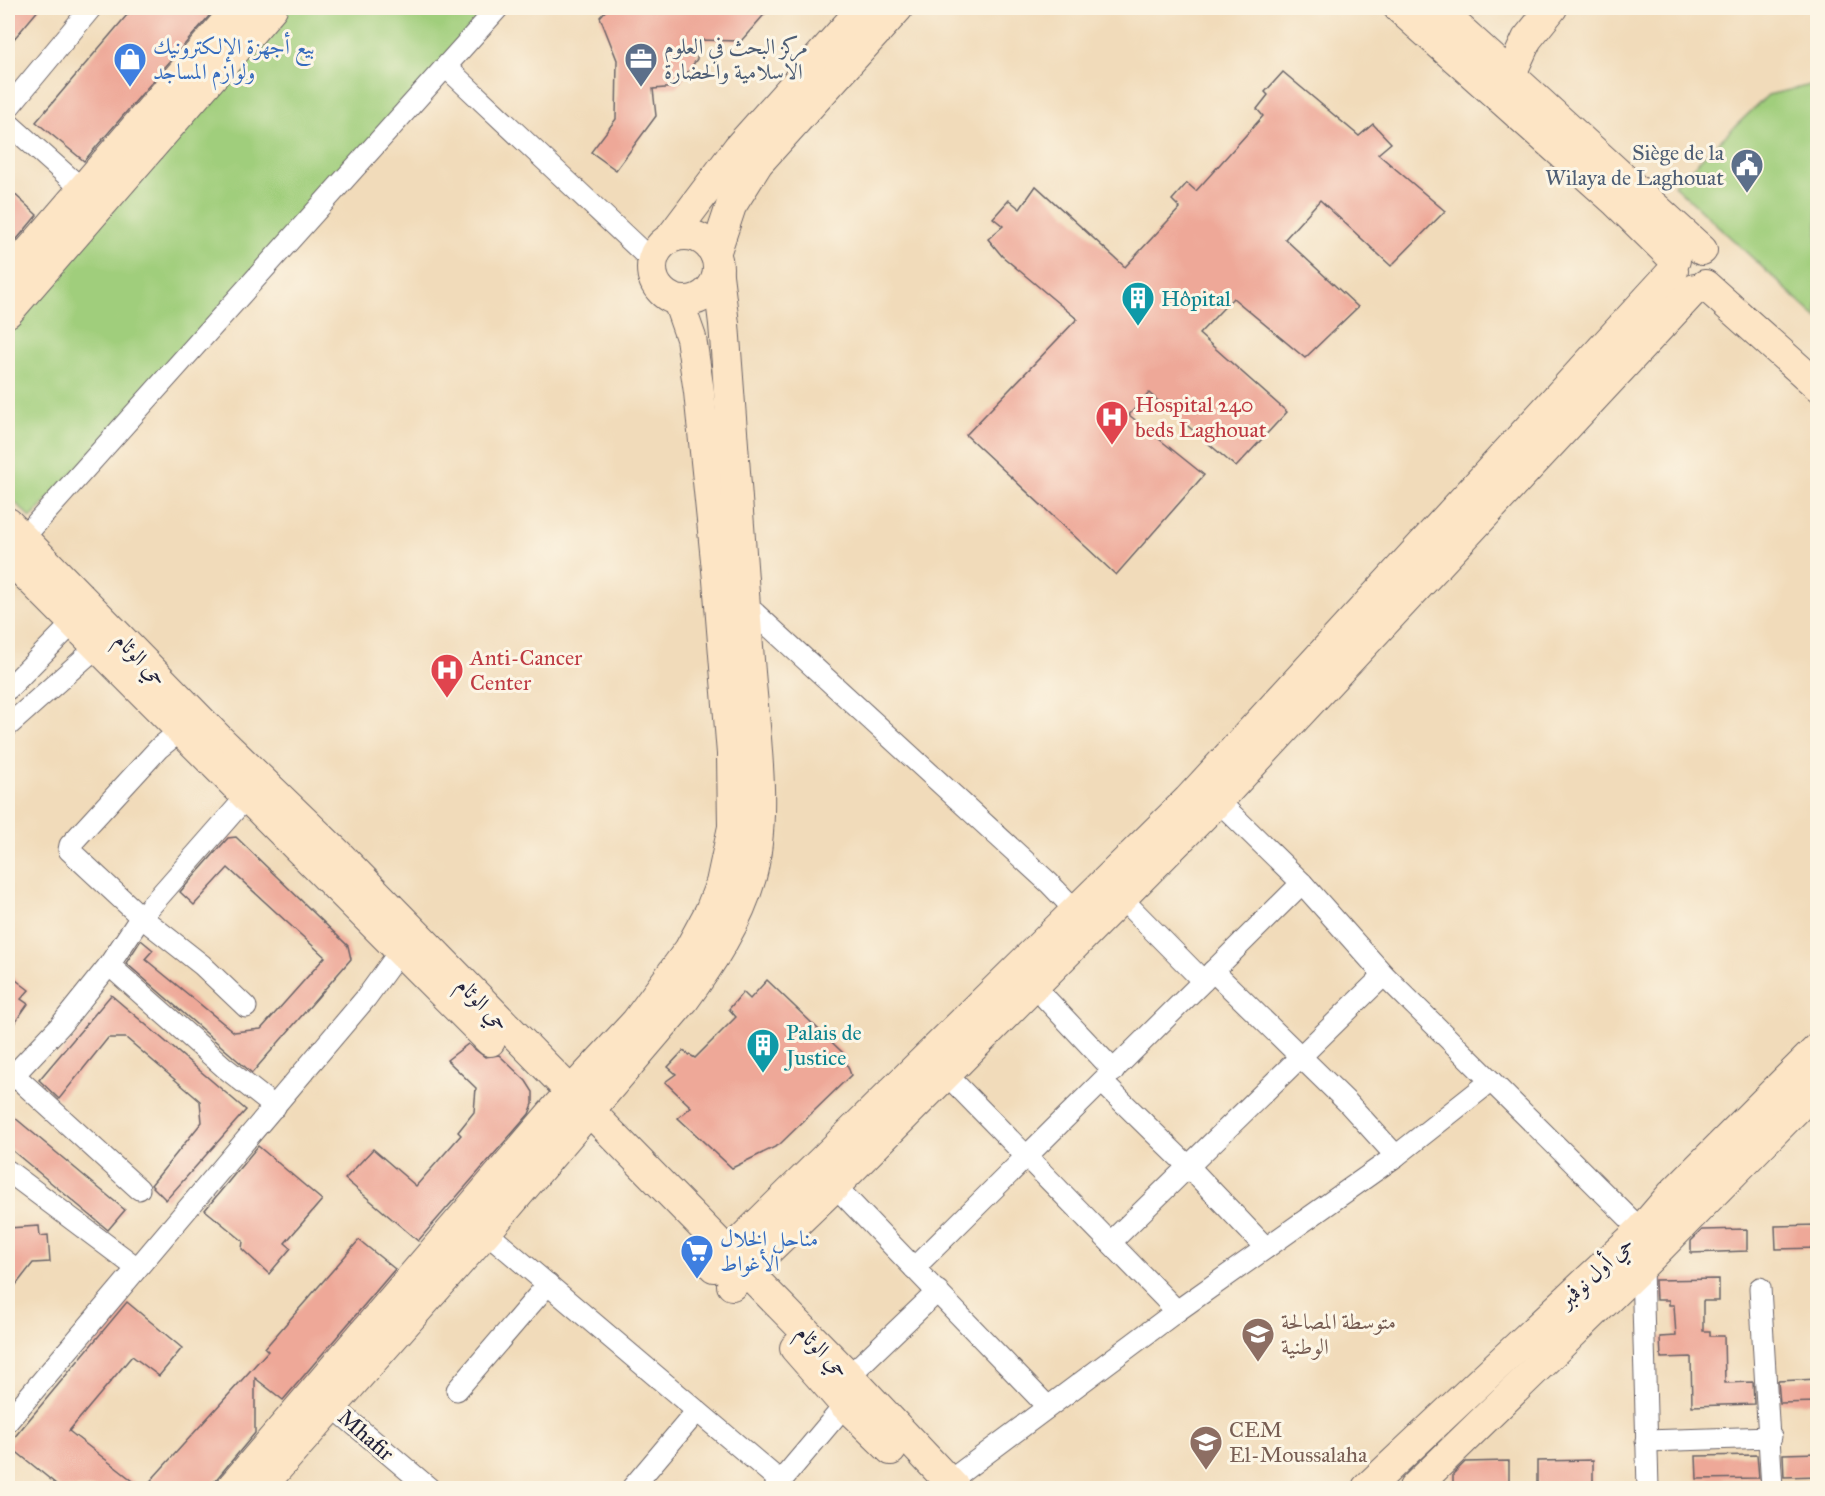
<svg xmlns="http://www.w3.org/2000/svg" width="1825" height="1496" font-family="'IM FELL Great Primer',Amiri,serif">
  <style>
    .green { fill: #a0ce7c; stroke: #61785c; stroke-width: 1.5 }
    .building { fill: #eea898 }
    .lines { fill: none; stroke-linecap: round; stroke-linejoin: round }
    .street-casing { stroke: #6a6367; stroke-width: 23 }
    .secondary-casing { stroke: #6a6367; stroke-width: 32 }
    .street { stroke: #fff; stroke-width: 21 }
    .secondary { stroke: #fde5c5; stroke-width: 30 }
    .labels { text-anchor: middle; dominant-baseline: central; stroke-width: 6; stroke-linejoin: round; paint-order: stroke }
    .shop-label { font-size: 22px; fill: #366cbe; stroke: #fcf5e5; text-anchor: start }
    .service-label { font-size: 22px; fill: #4e5e75; stroke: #fcf5e5; text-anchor: start }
    .culture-label { font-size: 22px; fill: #0d838f; stroke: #fcf5e5; text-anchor: start }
    .health-label { font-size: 22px; fill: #be3a42; stroke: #fcf5e5; text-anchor: start }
    .street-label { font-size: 22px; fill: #22223b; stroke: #fcf5e5 }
    .education-label { font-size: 22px; fill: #785e54; stroke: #fcf5e5; text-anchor: start }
  </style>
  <rect width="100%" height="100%" fill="#fcf5e5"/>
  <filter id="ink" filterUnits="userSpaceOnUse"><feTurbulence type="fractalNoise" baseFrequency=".0167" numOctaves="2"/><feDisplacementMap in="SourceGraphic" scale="12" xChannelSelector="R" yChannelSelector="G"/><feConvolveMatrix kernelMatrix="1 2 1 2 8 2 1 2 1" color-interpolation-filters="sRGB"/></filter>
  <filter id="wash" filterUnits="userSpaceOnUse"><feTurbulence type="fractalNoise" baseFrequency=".008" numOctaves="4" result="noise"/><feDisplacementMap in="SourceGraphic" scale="24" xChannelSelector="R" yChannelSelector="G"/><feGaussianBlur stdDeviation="1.35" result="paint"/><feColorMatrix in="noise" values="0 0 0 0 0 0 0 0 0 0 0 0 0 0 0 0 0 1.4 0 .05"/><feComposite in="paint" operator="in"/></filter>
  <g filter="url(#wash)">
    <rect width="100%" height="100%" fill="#f1dbba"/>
    <!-- green -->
    <g class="green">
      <path d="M285,8H501L31,518L8,496V319Z"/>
      <path d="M1815,84L1818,91L1817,318L1674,185L1768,95Z"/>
    </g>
    <g id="blocks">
      <!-- building -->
      <g class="building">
        <path d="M8,8H40L8,46Z"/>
        <path d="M133,8H216L84,161L36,122Z"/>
        <path d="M608,8H770L741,41L697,40V59L677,87L653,89L656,116L616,170L591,152L616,119L617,60L600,17Z"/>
        <path d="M1283,72L1359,136L1373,124L1391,143L1378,154L1445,211L1391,266L1320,200L1285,239L1358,307L1305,358L1233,298L1199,334L1287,412L1236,467L1149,393L1129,415L1204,475L1116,575L966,435L1077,319L1002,256L988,239L1003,226L993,218L1009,200L1020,209L1036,186L1125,267L1180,208L1172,200L1187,183L1196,191L1263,116L1257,109L1268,95L1265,92Z"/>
        <path d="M8,188L37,215L8,250Z"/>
        <path d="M236,837L348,946L351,959L252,1073L126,963L141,940L153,950L145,959L234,1032L261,1029L325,957L228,868L194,905L180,892L228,838Z"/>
        <path d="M8,974L29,990L21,999L28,1004L8,1032Z"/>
        <path d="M767,980L843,1053L851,1075L779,1145L732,1168L678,1118L691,1107L665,1082L676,1074L668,1067L683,1051L695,1058L736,1017L729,1009L743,992L750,999Z"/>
        <path d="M111,995L246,1110L166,1200L151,1185L202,1122L200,1101L126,1038H108L59,1099L39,1080Z"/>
        <path d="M468,1044L485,1057L499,1055L526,1081L533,1092V1104L529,1114L418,1241L345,1179L373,1149L416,1186L461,1135L458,1132L474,1112L476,1088L447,1060Z"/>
        <path d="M8,1112L125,1210L108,1230L8,1147Z"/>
        <path d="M258,1146L322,1200L285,1243L291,1248L269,1274L242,1249L243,1241L205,1210Z"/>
        <path d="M1818,1225V1248L1776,1249L1775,1226Z"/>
        <path d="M39,1226L40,1236L48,1235L50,1262L33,1263L8,1295V1228Z"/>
        <path d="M1747,1229V1251L1691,1253V1241L1702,1230Z"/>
        <path d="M359,1240L395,1269L283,1400L255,1378V1433L209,1488H144L268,1351L265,1348Z"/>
        <path d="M1719,1279V1301H1703V1331H1710V1336H1724L1725,1383L1753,1382L1754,1404L1692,1406L1691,1357L1661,1358L1660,1337L1676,1336L1674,1305H1669V1300H1656L1655,1280Z"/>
        <path d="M127,1302L182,1348L159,1376L132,1356L69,1431L142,1488H61L8,1445Z"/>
        <path d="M1818,1379V1402L1780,1403L1778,1381Z"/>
        <path d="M1818,1453V1476L1784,1477L1783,1454Z"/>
        <path d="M1757,1455L1759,1478L1697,1479L1696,1456Z"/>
        <path d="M1593,1460V1483L1537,1484V1461Z"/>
        <path d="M1509,1461V1484L1453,1485V1474L1465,1462Z"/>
      </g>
    </g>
  </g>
  <g filter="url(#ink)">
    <use href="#blocks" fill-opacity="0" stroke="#6a6367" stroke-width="1.5"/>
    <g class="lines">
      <!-- street casing -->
      <g class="street-casing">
        <g id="street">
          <path d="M446,67L652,261"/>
          <path d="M8,108L91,8"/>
          <path d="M8,123L82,189"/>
          <path d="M23,538L498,8"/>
          <path d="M745,604L1049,883L1076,911"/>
          <path d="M8,689L73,623"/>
          <path d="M190,723L159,748L70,845L69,850L141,917L202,965L246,1007"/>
          <path d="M8,726L98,646"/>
          <path d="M1121,898L1203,981"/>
          <path d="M109,965L224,1067L275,1107"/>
          <path d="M1213,971L1348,1103L1396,1156"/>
          <path d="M1033,985L1114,1071"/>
          <path d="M14,1075L139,1189"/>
          <path d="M8,1081L60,1026L109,965L141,917L256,786"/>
          <path d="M1491,1081L1641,1230L1648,1488"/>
          <path d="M1102,1082L1187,1165L1266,1248"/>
          <path d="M8,1171L137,1268"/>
          <path d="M835,1186L1047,1406"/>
          <path d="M486,1232L781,1482"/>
          <path d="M1111,1242L1384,975"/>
          <path d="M914,1268L1302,883"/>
          <path d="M1760,1288L1772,1488"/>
          <path d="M1177,1311L1396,1156L1491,1081L1384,975L1302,883L1208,791"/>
          <path d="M849,1376L938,1291"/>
          <path d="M457,1390L548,1284"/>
          <path d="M331,1405L429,1488"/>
          <path d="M8,1421L366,998L408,940"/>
          <path d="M1646,1441L1771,1437"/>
          <path d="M632,1488L697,1411"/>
          <path d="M775,1488L845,1405"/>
          <path d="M940,1488L1177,1311L945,1073"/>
        </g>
      </g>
      <!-- secondary casing -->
      <g class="secondary-casing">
        <g id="secondary">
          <path d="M1399,8L1615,201L1675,260"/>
          <path d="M1437,8L1702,250"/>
          <path d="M1510,76L1527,39L1552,8"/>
          <circle cx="685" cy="268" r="33"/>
          <path d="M671,237L738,148L863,8"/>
          <path d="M715,254L731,206L758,163L898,8"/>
          <path d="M8,276L238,8"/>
          <path d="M1705,285L1818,386"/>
          <path d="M8,312L272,8"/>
          <path d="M8,523L219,739L337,853L849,1376L955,1488"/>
          <path d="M8,557L490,1041"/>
          <path d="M714,1267L1188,800L1673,271"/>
          <path d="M732,1285L835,1186L1219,800L1695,289"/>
          <path d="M795,1348L845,1405L891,1450"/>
          <path d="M231,1488L557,1107L636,1022L689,950L710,911L721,883L733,827L732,754L718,580L699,392L691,338L678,301"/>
          <path d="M260,1488L486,1232L684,1000C712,962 738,922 751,877C768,810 754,728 749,660C741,548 733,436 724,324L718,275"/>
          <path d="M1367,1488L1641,1230L1672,1194L1818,1048"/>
          <path d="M1414,1488L1642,1266L1818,1087"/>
        </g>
      </g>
      <!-- street -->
      <use href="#street" class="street"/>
      <!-- secondary -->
      <use href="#secondary" class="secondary"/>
    </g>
  </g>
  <!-- icons -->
  <defs>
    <g id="shop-pin" transform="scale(1.725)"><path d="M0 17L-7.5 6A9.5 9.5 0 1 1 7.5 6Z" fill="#3f7fe0" stroke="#fcf5e5"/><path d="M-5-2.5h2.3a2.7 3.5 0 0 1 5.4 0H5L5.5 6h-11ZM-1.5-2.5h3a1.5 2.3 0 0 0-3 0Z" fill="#fff"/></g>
    <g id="office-pin" transform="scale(1.725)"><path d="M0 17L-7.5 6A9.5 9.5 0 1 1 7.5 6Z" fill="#5c6f8a" stroke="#fcf5e5"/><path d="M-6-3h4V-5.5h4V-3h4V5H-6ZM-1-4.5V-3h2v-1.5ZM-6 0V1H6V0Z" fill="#fff"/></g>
    <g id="civic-pin" transform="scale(1.725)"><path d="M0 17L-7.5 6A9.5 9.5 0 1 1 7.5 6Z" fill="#5c6f8a" stroke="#fcf5e5"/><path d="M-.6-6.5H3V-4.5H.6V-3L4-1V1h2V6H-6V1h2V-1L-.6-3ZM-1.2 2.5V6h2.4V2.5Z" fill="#fff"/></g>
    <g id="building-pin" transform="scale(1.725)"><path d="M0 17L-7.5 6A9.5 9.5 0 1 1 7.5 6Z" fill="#0f9aa8" stroke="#fcf5e5"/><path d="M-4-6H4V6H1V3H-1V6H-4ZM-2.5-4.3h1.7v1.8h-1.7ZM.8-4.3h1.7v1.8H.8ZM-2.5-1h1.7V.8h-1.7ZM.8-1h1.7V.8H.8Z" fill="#fff"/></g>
    <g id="hospital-pin" transform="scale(1.725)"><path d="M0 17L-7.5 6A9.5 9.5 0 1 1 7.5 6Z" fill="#e0444e" stroke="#fcf5e5"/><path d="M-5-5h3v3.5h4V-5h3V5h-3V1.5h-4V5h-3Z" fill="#fff"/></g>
    <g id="supermarket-pin" transform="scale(1.725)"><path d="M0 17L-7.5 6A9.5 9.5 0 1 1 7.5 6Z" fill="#3f7fe0" stroke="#fcf5e5"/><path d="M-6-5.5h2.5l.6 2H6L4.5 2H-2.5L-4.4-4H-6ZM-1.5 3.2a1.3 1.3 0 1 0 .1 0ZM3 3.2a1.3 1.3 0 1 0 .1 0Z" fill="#fff"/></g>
    <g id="school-pin" transform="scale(1.725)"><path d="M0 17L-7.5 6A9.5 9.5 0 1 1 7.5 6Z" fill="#8d6e63" stroke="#fcf5e5"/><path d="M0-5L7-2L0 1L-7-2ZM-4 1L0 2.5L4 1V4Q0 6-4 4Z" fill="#fff"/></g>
  </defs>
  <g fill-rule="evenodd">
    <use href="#shop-pin" x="130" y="59"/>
    <use href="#office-pin" x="641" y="59"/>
    <use href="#civic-pin" x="1747" y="165"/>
    <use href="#building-pin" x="1138" y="298"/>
    <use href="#hospital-pin" x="1112" y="417"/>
    <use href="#hospital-pin" x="447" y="670"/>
    <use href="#building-pin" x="763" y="1045"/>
    <use href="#supermarket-pin" x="697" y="1251"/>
    <use href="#school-pin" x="1258" y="1334"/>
    <use href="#school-pin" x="1206" y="1442"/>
  </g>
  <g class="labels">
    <!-- shop labels -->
    <g class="shop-label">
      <text x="153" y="46">بيع أجهزة الإلكترونيك<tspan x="153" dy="25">ولوازم المساجد</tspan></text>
      <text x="720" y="1238">مناحل الخلال<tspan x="720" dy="25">الأغواط</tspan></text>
    </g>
    <!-- service labels -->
    <g class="service-label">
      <text x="664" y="46">مركز البحث في العلوم<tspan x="664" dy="25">الاسلامية والحضارة</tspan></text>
      <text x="1724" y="152" text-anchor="end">Siège de la<tspan x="1724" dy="25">Wilaya de Laghouat</tspan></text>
    </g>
    <!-- culture labels -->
    <g class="culture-label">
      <text x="1161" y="298">Hôpital</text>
      <text x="786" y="1032">Palais de<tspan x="786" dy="25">Justice</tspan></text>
    </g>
    <!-- health labels -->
    <g class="health-label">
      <text x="1135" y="404">Hospital 240<tspan x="1135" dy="25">beds Laghouat</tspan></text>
      <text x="470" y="657">Anti-Cancer<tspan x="470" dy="25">Center</tspan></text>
    </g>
    <!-- street labels -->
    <g class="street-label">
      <text transform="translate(141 659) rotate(46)">حي الوئام</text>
      <text transform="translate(483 1004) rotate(46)">حي الوئام</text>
      <text transform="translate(1596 1272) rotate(-43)">حي أول نوفمبر</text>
      <text transform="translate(823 1351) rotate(45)">حي الوئام</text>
      <text transform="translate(366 1435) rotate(41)">Mhafir</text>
    </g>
    <!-- education labels -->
    <g class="education-label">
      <text x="1281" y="1321">متوسطة المصالحة<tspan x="1281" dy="25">الوطنية</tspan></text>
      <text x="1229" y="1429">CEM<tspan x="1229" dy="25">El-Moussalaha</tspan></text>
    </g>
  </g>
  <!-- margin -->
  <rect width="1825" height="1496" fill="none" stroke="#fcf5e5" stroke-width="30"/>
</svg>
